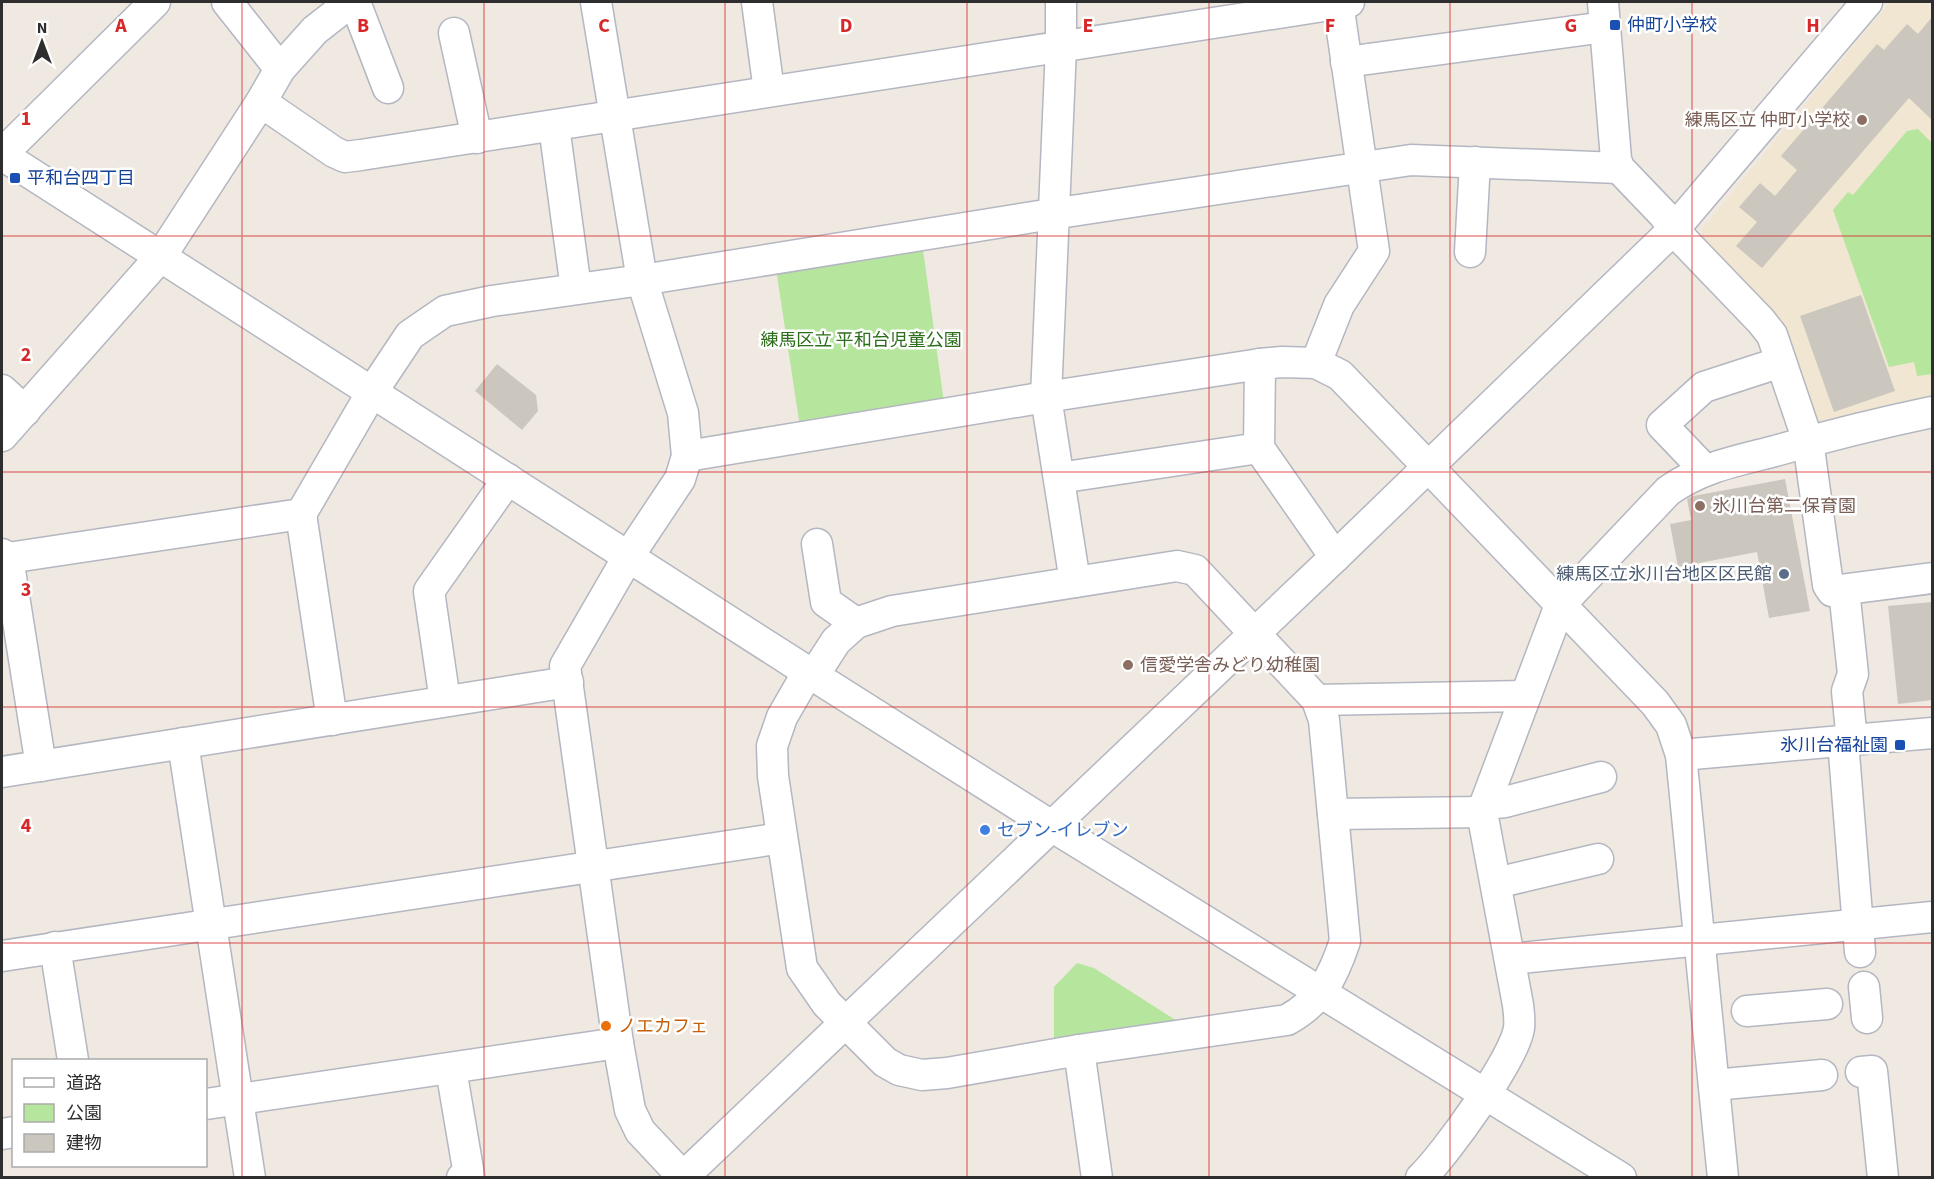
<svg xmlns="http://www.w3.org/2000/svg" width="1934" height="1179" font-family="'Source Sans 3','Noto Sans JP',sans-serif">
  <style>
    .education { fill: #f0e6d1 }
    .green { fill: #b6e59e }
    .building { fill: #cbc7bf }
    .lines { fill: none; stroke-linecap: round; stroke-linejoin: round }
    .minor-casing { stroke: #b4b7c1; stroke-width: 33 }
    .minor { stroke: #fff; stroke-width: 30 }
    .grid { fill: none; stroke: #d62828; stroke-width: 1.5; stroke-opacity: 0.55 }
    .transit-dot { fill: #1a4fb4; stroke: #fff; stroke-width: 2 }
    .education-dot { fill: #8d6e63; stroke: #fff; stroke-width: 2 }
    .service-dot { fill: #5c6f8a; stroke: #fff; stroke-width: 2 }
    .shop-dot { fill: #3f7fe0; stroke: #fff; stroke-width: 2 }
    .food-dot { fill: #e8710a; stroke: #fff; stroke-width: 2 }
    .labels { text-anchor: middle; dominant-baseline: central; stroke-width: 5; stroke-linejoin: round; paint-order: stroke }
    .transit-label { font-size: 18px; fill: #164399; stroke: #fff; text-anchor: start }
    .education-label { font-size: 18px; fill: #785e54; stroke: #fff; text-anchor: start }
    .park-label { font-size: 18px; fill: #2c6e1b; stroke: #fff }
    .service-label { font-size: 18px; fill: #4e5e75; stroke: #fff; text-anchor: end }
    .shop-label { font-size: 18px; fill: #366cbe; stroke: #fff; text-anchor: start }
    .food-label { font-size: 18px; fill: #c56008; stroke: #fff; text-anchor: start }
    .grid-label { font-size: 20px; text-anchor: middle; font-weight: bold; fill: #d62828; stroke: #fff; stroke-width: 5; stroke-linejoin: round; paint-order: stroke }
  </style>
  <rect width="100%" height="100%" fill="#efe9e1"/>
  <!-- education -->
  <path class="education" d="M1890,2H1925L1932,11V399L1817,424L1703,242L1702,229Z"/>
  <!-- green -->
  <g class="green">
    <path d="M1918,129L1932,143V374L1917,376L1914,362L1889,367L1833,210L1848,192L1853,195L1907,131Z"/>
    <path d="M923,250L944,403L800,427L776,269Z"/>
    <path d="M1077,963L1094,968L1188,1028L1054,1049V987Z"/>
  </g>
  <!-- building -->
  <g class="building">
    <path d="M1932,17V120L1909,98L1762,268L1736,246L1757,222L1739,207L1760,183L1775,196L1797,170L1781,156L1877,44L1884,50L1907,24L1918,34Z"/>
    <path d="M1861,295L1895,391L1834,412L1800,316Z"/>
    <path d="M497,364L536,395L538,411L522,430L475,391Z"/>
    <path d="M1785,479L1810,611L1769,618L1757,552L1678,567L1670,524L1691,520L1687,499L1693,496Z"/>
    <path d="M1932,602V700L1898,704L1888,606Z"/>
  </g>
  <g class="lines">
    <!-- minor casing -->
    <g class="minor-casing">
      <g id="minor">
        <path d="M227,2L280,69"/>
        <path d="M355,2L388,88"/>
        <path d="M596,2L642,280L683,413L687,456L680,479L628,557L565,666L618,1043L630,1110L640,1131L684,1178"/>
        <path d="M757,2L769,91"/>
        <path d="M1061,2V47L1046,397L1075,582"/>
        <path d="M1603,2L1616,159L1619,168L1664,215L1684,241L1761,321L1772,335L1808,441L1828,585L1832,591L1932,578"/>
        <path d="M454,33L477,138"/>
        <path d="M1346,62L1605,27"/>
        <path d="M261,102L334,152L345,157L361,155L1349,2"/>
        <path d="M554,126L576,289"/>
        <path d="M2,154L155,2"/>
        <path d="M2,155L808,672L1053,827L1621,1178"/>
        <path d="M1470,252L1475,162"/>
        <path d="M1316,363L1339,305L1374,251L1338,3"/>
        <path d="M1260,364L1259,448L1335,557"/>
        <path d="M2,390L25,411"/>
        <path d="M2,436L161,256L261,102L280,69L315,30L351,2"/>
        <path d="M687,456L1046,397L1260,364L1282,362L1316,363L1340,375L1655,703L1671,725L1681,755L1723,1178"/>
        <path d="M1705,470L1662,425L1704,387L1781,362"/>
        <path d="M1059,478L1259,448"/>
        <path d="M301,514L332,720"/>
        <path d="M817,544L826,602L856,623"/>
        <path d="M2,554L8,558L41,766"/>
        <path d="M8,558L301,514L372,392L410,335L445,311L492,301L642,280L1052,214L1411,160L1619,168"/>
        <path d="M1844,590L1853,674L1847,691L1852,741"/>
        <path d="M808,672L782,717L772,746L773,776L802,968L827,1004L885,1062L899,1070L922,1075L947,1073L1079,1050L1287,1020C1321,1001 1333,977 1345,941L1324,720L1317,700L1195,570L1177,566L892,611L856,623L836,641L814,675"/>
        <path d="M1317,700L1524,696"/>
        <path d="M445,701L429,591L508,479"/>
        <path d="M1843,741L1860,952"/>
        <path d="M183,743L250,1178"/>
        <path d="M1681,755L1932,733"/>
        <path d="M2,772L568,682"/>
        <path d="M1485,804L1505,802L1601,777"/>
        <path d="M1333,814L1482,812"/>
        <path d="M1496,883L1598,859"/>
        <path d="M55,947L73,1060"/>
        <path d="M2,956L782,838"/>
        <path d="M1510,959L1932,917"/>
        <path d="M1864,987L1867,1018"/>
        <path d="M1747,1011L1827,1004"/>
        <path d="M1079,1050L1097,1178"/>
        <path d="M451,1069L469,1175L462,1178"/>
        <path d="M1861,1072L1872,1071L1883,1178"/>
        <path d="M1714,1085L1822,1075"/>
        <path d="M206,1104L618,1043"/>
        <path d="M2,1134L14,1132"/>
        <path d="M682,1178L1335,557L1675,228L1867,2"/>
        <path d="M1421,1178C1445,1155 1515,1058 1519,1028C1520,1021 1519,1013 1518,1005L1482,812L1560,605L1668,491C1702,467 1736,461 1775,451C1827,436 1880,423 1932,412"/>
      </g>
    </g>
    <!-- minor -->
    <use href="#minor" class="minor"/>
  </g>
  <!-- grid -->
  <path class="grid" d="M242,2V1178M484,2V1178M725,2V1178M967,2V1178M1209,2V1178M1450,2V1178M1692,2V1178M2,236H1932M2,472H1932M2,707H1932M2,943H1932"/>
  <!-- markers -->
  <g class="transit-dot">
    <rect x="1609" y="19" width="12" height="12" rx="3"/>
    <rect x="9" y="172" width="12" height="12" rx="3"/>
    <rect x="1894" y="739" width="12" height="12" rx="3"/>
  </g>
  <g class="education-dot">
    <circle cx="1862" cy="120" r="6"/>
    <circle cx="1700" cy="506" r="6"/>
    <circle cx="1128" cy="665" r="6"/>
  </g>
  <circle class="service-dot" cx="1784" cy="574" r="6"/>
  <circle class="shop-dot" cx="985" cy="830" r="6"/>
  <circle class="food-dot" cx="606" cy="1026" r="6"/>
  <g class="labels">
    <!-- transit labels -->
    <g class="transit-label">
      <text x="1627" y="25">仲町小学校</text>
      <text x="27" y="178">平和台四丁目</text>
      <text x="1888" y="745" text-anchor="end">氷川台福祉園</text>
    </g>
    <!-- education labels -->
    <g class="education-label">
      <text x="1850" y="120" text-anchor="end">練馬区立 仲町小学校</text>
      <text x="1712" y="506">氷川台第二保育園</text>
      <text x="1140" y="665">信愛学舎みどり幼稚園</text>
    </g>
    <!-- park labels -->
    <g class="park-label">
      <text x="861" y="340">練馬区立 平和台児童公園</text>
    </g>
    <!-- service labels -->
    <g class="service-label">
      <text x="1772" y="574">練馬区立氷川台地区区民館</text>
    </g>
    <!-- shop labels -->
    <g class="shop-label">
      <text x="997" y="830">セブン-イレブン</text>
    </g>
    <!-- food labels -->
    <g class="food-label">
      <text x="618" y="1026">ノエカフェ</text>
    </g>
  </g>
  <g class="grid-label">
    <text x="121" y="32">A</text>
    <text x="363" y="32">B</text>
    <text x="604" y="32">C</text>
    <text x="846" y="32">D</text>
    <text x="1088" y="32">E</text>
    <text x="1330" y="32">F</text>
    <text x="1571" y="32">G</text>
    <text x="1813" y="32">H</text>
    <text x="26" y="125">1</text>
    <text x="26" y="361">2</text>
    <text x="26" y="596">3</text>
    <text x="26" y="832">4</text>
  </g>
  <!-- border -->
  <rect width="1934" height="1179" fill="none" stroke="#2e2e2e" stroke-width="6"/>
  <!-- legend -->
  <rect x="12" y="1059" width="195" height="108" fill="#ffffff" stroke="#ababab" stroke-width="1.5"/>
  <rect x="24" y="1078" width="30" height="9" fill="#ffffff" stroke="#ababab" stroke-width="1.5"/>
  <text x="66" y="1089" font-size="18" fill="#2e2e2e">道路</text>
  <rect x="24" y="1104" width="30" height="18" fill="#b6e59e" stroke="#ababab" stroke-width="1.5"/>
  <text x="66" y="1119" font-size="18" fill="#2e2e2e">公園</text>
  <rect x="24" y="1134" width="30" height="18" fill="#cbc7bf" stroke="#ababab" stroke-width="1.5"/>
  <text x="66" y="1149" font-size="18" fill="#2e2e2e">建物</text>
  <!-- north arrow -->
  <g transform="translate(42 42)" stroke="#ffffff" stroke-width="4.5" paint-order="stroke">
  <path d="M0-4.5L10 22L0 15L-10 22Z" fill="#2e2e2e"/>
  <text y="-9" font-size="16" font-weight="bold" text-anchor="middle" fill="#2e2e2e">N</text>
  </g>
</svg>
